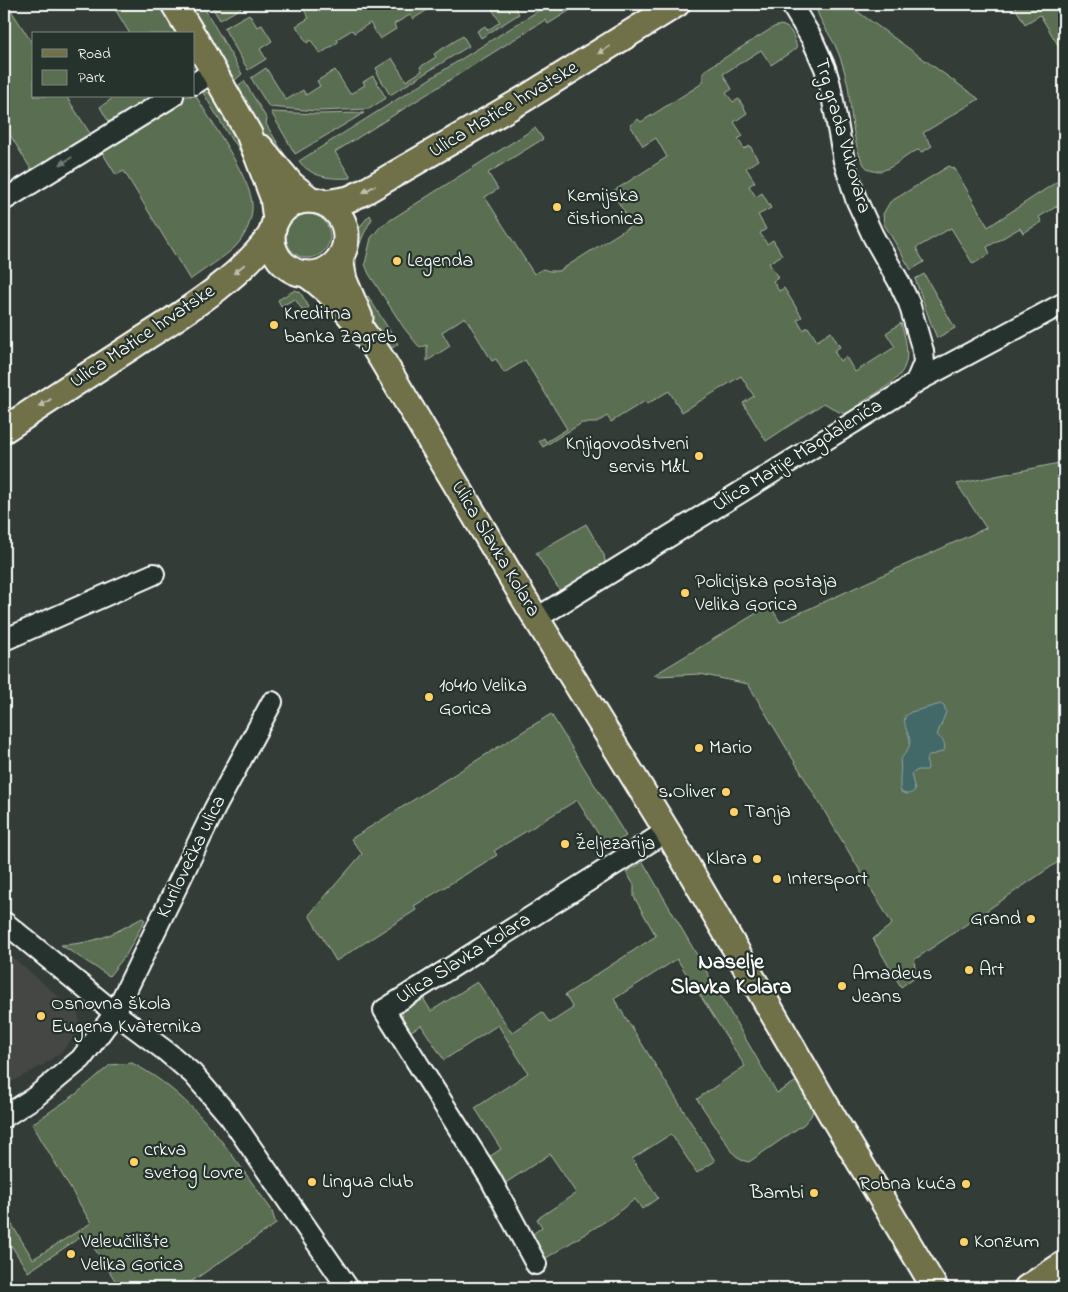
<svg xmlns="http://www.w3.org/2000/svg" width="1068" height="1292" font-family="'Indie Flower',sans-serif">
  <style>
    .built { fill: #444645 }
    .green { fill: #5a6e51; stroke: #acb6a8 }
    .water { fill: #426767; stroke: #8ea4a4 }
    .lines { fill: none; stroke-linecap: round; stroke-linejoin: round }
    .minor-casing { stroke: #fff; stroke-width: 24 }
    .major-casing { stroke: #fff; stroke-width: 29 }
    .minor { stroke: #26332d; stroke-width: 20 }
    .major { stroke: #70704a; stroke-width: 25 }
    .oneway { fill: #bfbfae }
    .oneway2 { fill: #727a76 }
    .poi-dot { fill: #ffd166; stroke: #26332d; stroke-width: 2 }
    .labels { text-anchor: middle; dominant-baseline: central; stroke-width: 4.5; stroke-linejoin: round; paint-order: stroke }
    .street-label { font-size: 20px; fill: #fff; stroke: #26332d }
    .poi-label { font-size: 20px; fill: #fff; stroke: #26332d; text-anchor: start }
    .quarter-label { font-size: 22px; font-weight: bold; fill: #fff; stroke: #26332d }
  </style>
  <rect width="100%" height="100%" fill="#343c38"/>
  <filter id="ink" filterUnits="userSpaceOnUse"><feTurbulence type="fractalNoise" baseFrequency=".02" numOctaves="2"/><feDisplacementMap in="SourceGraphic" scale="10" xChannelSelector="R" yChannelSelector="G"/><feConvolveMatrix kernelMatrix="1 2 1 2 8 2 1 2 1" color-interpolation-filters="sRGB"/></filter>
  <g filter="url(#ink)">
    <!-- built -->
    <path class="built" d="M4,950L78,1013L79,1019L75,1036L60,1053L43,1065L4,1086Z"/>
    <!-- green -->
    <g class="green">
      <path d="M4,4H7L34,46V96H66L93,138L34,174L4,125Z"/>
      <path d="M112,4H161L179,34H130Z"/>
      <path d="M188,4H202L242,74L233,82Z"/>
      <path d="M210,4H239L241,8L220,20Z"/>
      <path d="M300,4H437L413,19L410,15L394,24L396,29L380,39L370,23L354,33L352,30L337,39L338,42L320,54L311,40L307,43L296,26L309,18Z"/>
      <path d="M489,4H513L519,14L481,38L477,31L485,26L488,30L500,22Z"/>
      <path d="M549,4H580L548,24L545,20L335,152L351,178C331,179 312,178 299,161Z"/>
      <path d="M818,4H847L979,99L923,133L932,146L922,152L918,150C904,155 886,177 870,170C853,162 851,104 848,86C845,72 841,58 835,45C831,37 819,19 817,11C816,9 817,6 818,4Z"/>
      <path d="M1013,4H1064V55L1040,15L1025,24Z"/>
      <path d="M249,14L257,27L262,25L272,41L260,49L266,59L248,70L224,28Z"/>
      <path d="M781,25C793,28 794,38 797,48L771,65L761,50L723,74L732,89L726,93L733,102L739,99L747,113L734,122L743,136L738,139L744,149L750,146L758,160L746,168L755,182L749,186L756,197L762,193L771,208L758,215L766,229L760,233L767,244L773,240L782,255L769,263L778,278L773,281L779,291L784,288L802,317L797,320L803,330L808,327L817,341L831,332L840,347L834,351L840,361L846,357L855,372L895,347L886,333L901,323C917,374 899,378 861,403L863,405L846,414L839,412L824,403L766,441L743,403L754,396L741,376L682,412L669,391L647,404L645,401L611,422L607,416L596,423H582L543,447L539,441L544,438L546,442L567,429L525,360L504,373L496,359L492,361L465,317L442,332L450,346L427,361V345L420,348L404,328L369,274L365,264L371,238L381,226L535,128L543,139L488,173L498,189L485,197L534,274L543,269L549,271H559L632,225L612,192L667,157L656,138L643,146L630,125L638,119L641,122L698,86L703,82V73L705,70L774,27Z"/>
      <path d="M463,36L469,46L390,95L377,73L378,72L376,68L392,58L406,81L422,71L420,67L436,57L434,54Z"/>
      <path d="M266,68L286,100L303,90L306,95L320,86L317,81L335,70L350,94L365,85L363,82L373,76L386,98L369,109L317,111L269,107L251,78Z"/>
      <path d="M244,81L267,119L266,124L284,154L282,160L258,126L235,88Z"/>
      <path d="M202,91L210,93L215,97L251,160L253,177L236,144L232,141Z"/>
      <path d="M194,93C208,117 251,179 252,204C253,219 246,235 236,246C224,258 204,269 190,280L124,171L116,175L100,149L185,96H194Z"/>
      <path d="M116,96H160L111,126L100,107Z"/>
      <path d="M271,112L317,114L364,113L295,154Z"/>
      <path d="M949,166L955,169L988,227L1064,177V202L1039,217L1042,222L1023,233L1020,228L987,247L990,254L973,264L951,228L916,248L924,262L911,270L884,224L883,214L890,202Z"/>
      <circle cx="308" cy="236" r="22"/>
      <path d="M370,215L372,219C361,237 354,255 356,276L350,268C352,248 355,229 370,215Z"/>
      <path d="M924,274L955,328L937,338C928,319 923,298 915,279Z"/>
      <path d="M295,290L300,292L309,307L303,311L295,299L281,306L278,300Z"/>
      <path d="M368,296L398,344L389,350L362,300Z"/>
      <path d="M1064,462V858L914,960L916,976L901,987L873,939L892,924L748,684L700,674L657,676L654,675L770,605L780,622L986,528L957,484Z"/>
      <path d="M586,524L604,555L605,561L602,568L562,594L536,553Z"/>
      <path d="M551,714L626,836L607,848L577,800L494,851L497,855L414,906L416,910L336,961L309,915L362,854L351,839Z"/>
      <path d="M643,862L777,1093L800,1079L814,1108L811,1116L804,1124L749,1162L741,1160L734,1154L697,1099L745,1066L677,959L614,999L715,1161L697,1173L671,1134L632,1159L658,1198L642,1209L635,1199L609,1219L543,1260L529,1237L542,1227L537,1219L576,1193L550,1154L504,1184L489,1157L501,1149L475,1108L528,1073L498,1025L444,1060L421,1025L408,1033L403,1022L402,1012L414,997L423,998L431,1011L477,982L479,984L512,1033L542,1012L550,1023L573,1008L565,995L656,936L634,897V885L626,872Z"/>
      <path d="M142,918L145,920L126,955L109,976L61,945C97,943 111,935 142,918Z"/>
      <path d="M132,1063C196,1096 230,1153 271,1209L276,1224L182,1288H120L85,1234L28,1272L4,1234V1212L33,1259L91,1223L32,1124L76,1094L110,1065Z"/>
    </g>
    <!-- water -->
    <path class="water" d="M941,704L944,705L946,712L937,735C943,740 946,743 944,751L929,756L926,760L928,767L927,770H918L911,774L915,790C910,795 907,795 901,792C898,780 902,771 900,760C904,755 910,748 910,741C909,732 903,728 905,716L911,712Z"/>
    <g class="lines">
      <!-- minor casing -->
      <g class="minor-casing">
        <g id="minor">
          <path d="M791,4L812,39L825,68L830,85L844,161L856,199L873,236L899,282L909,303L923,351L924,363L916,382"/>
          <path d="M194,84L214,71"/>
          <path d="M4,200L173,96"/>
          <path d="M537,618L901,393L916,382L1064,303"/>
          <path d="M4,640L154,574"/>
          <path d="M4,922L115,1013L167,1052L193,1074L230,1117L348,1288"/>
          <path d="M4,1117L35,1097L81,1059L115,1013L215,808L272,702"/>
          <path d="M536,1264L490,1178L384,1010L667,831"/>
        </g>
      </g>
      <!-- major casing -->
      <g class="major-casing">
        <g id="major">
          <path d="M174,4L192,34"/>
          <path d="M194,37L249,134L273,197L276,220"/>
          <path d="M261,148L291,184L311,200"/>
          <circle cx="309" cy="237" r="37"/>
          <path d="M325,203L349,199L364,192L524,99L677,4"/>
          <path d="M340,259L344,280L360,318"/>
          <path d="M306,274C335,294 362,328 381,358L525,600L667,831L834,1119L935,1288"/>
          <path d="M4,430C47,401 91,373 134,345C180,315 241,279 272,233"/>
          <path d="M1027,1288L1064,1264"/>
        </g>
      </g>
      <!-- minor -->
      <use href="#minor" class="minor"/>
      <!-- major -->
      <use href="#major" class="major"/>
    </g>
    <!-- one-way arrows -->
    <defs><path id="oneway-solid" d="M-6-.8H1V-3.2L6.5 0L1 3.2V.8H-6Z" transform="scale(1.25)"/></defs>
    <g class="oneway">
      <use href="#oneway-solid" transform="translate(604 50) rotate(148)"/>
      <use href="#oneway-solid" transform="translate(369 189) rotate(151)"/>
      <use href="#oneway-solid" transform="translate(239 269) rotate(140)"/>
      <use href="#oneway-solid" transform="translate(45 403) rotate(147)"/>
    </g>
    <use class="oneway2" href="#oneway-solid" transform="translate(66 161) rotate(148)"/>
  </g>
  <!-- markers -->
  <g class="poi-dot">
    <circle cx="557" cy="207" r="5"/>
    <circle cx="397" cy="261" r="5"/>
    <circle cx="274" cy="325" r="5"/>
    <circle cx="699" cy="456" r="5"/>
    <circle cx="685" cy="593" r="5"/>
    <circle cx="429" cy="697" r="5"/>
    <circle cx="699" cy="748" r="5"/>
    <circle cx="726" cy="792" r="5"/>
    <circle cx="734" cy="812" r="5"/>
    <circle cx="565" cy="844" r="5"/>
    <circle cx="757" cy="859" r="5"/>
    <circle cx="777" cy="879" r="5"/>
    <circle cx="1031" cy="919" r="5"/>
    <circle cx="969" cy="970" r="5"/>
    <circle cx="842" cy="986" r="5"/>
    <circle cx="41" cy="1016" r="5"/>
    <circle cx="134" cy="1162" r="5"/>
    <circle cx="312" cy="1182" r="5"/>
    <circle cx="966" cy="1184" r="5"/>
    <circle cx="814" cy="1193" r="5"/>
    <circle cx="964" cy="1242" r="5"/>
    <circle cx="71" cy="1254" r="5"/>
  </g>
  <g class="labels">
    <!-- street labels -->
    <g class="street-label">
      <text transform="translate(504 110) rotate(-31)">Ulica Matice hrvatske</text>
      <text transform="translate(842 136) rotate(74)">Trg grada Vukovara</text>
      <text transform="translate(143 337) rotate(-34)">Ulica Matice hrvatske</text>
      <text transform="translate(798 456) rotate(-32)">Ulica Matije Magdalenića</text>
      <text transform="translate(495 549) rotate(59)">Ulica Slavka Kolara</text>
      <text transform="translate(192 857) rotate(-64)">Kurilovečka ulica</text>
      <text transform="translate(464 959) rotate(-32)">Ulica Slavka Kolara</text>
    </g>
    <!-- poi labels -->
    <g class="poi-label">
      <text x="567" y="196">Kemijska<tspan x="567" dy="23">čistionica</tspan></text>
      <text x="407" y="261">Legenda</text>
      <text x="284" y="314">Kreditna<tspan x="284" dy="23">banka Zagreb</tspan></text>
      <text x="689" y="444" text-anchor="end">Knjigovodstveni<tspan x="689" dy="23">servis M&amp;L</tspan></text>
      <text x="695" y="582">Policijska postaja<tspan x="695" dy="23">Velika Gorica</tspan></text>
      <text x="439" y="686">10410 Velika<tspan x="439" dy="23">Gorica</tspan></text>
      <text x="709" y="748">Mario</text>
      <text x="716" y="792" text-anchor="end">s.Oliver</text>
      <text x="744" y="812">Tanja</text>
      <text x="575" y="844">Željezarija</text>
      <text x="747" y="859" text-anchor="end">Klara</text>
      <text x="787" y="879">Intersport</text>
      <text x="1021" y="919" text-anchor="end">Grand</text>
      <text x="979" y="970">Art</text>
      <text x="852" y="974">Amadeus<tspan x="852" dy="23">Jeans</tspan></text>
      <text x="51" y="1004">Osnovna škola<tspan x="51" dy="23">Eugena Kvaternika</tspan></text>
      <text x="144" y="1150">crkva<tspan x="144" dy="23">svetog Lovre</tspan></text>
      <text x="322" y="1182">Lingua club</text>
      <text x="956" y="1184" text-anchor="end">Robna kuća</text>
      <text x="804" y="1193" text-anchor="end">Bambi</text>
      <text x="81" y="1242">Veleučilište<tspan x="81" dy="23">Velika Gorica</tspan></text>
      <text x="974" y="1242">Konzum</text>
    </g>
    <!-- quarter labels -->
    <g class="quarter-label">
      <text x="731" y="963">Naselje<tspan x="731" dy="25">Slavka Kolara</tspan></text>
    </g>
  </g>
  <!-- margin -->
  <rect width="1068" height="1292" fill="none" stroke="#26332d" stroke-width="20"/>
  <rect x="10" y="10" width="1048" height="1272" fill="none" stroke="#fff" stroke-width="2" filter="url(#ink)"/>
  <!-- legend -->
  <rect x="32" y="32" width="162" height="65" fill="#26332d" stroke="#7d8581"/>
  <rect x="42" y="49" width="25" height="8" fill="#70704a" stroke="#7d8581"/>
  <text x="78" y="58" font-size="15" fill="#ffffff">Road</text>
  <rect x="42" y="70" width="25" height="15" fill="#5a6e51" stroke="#7d8581"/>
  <text x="78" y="82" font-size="15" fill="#ffffff">Park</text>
</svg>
